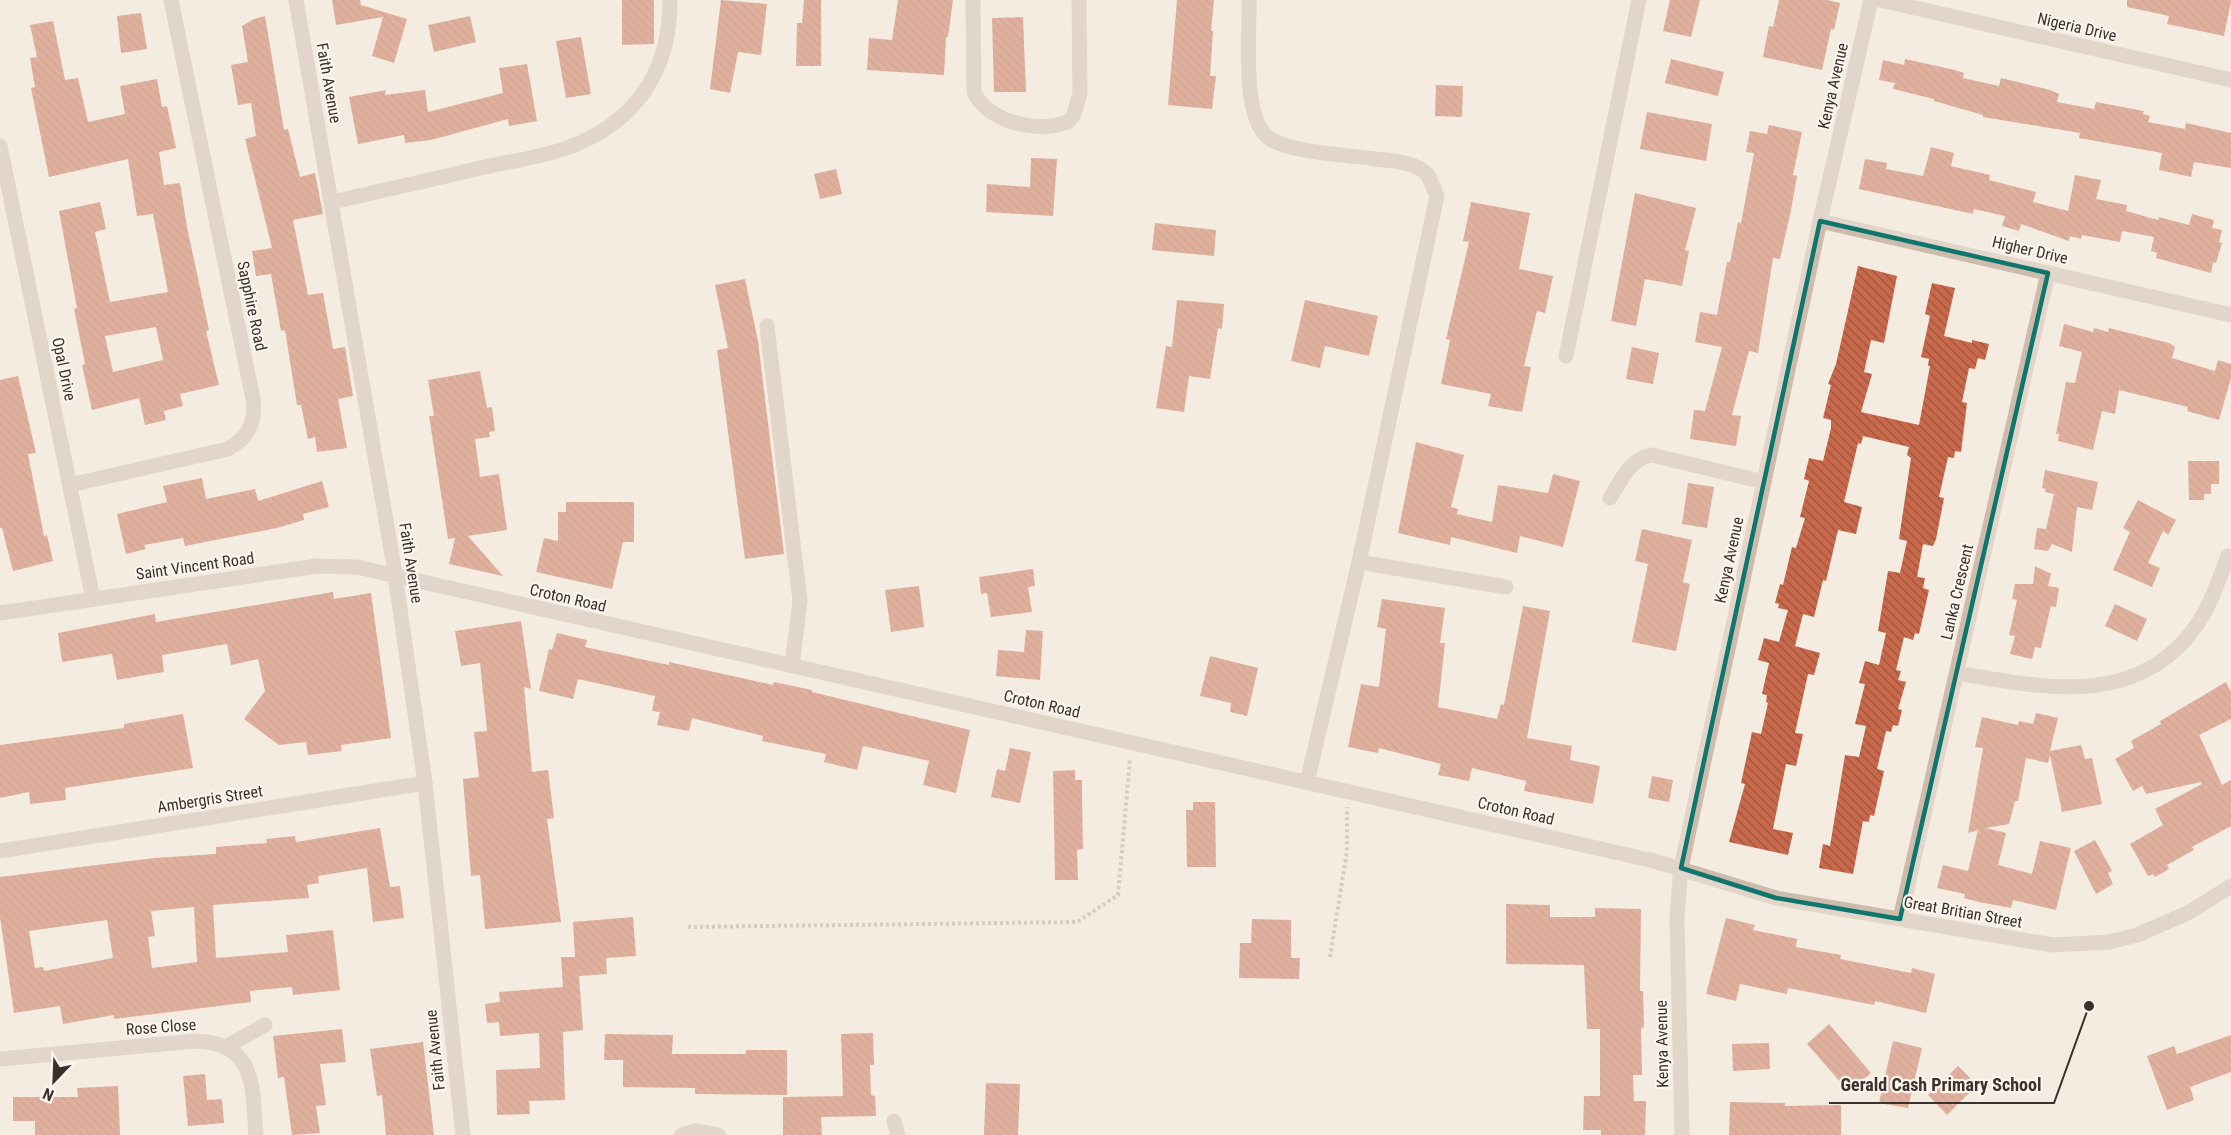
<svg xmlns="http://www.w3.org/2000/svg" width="2231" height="1135" font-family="'Roboto Condensed',sans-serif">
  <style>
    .building { fill: url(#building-back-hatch); fill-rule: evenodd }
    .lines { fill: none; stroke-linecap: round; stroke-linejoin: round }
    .path { stroke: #b9a596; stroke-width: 4; stroke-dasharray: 3 3; stroke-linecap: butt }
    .minor { stroke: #cdbbac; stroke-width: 15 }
    .marked { fill: none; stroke: #0f766e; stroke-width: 4.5; stroke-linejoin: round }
    .labels { text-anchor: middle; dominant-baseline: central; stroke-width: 4.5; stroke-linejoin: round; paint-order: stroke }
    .street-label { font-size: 16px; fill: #3b302b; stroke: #fbf5ee }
    .leader { fill: none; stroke: #3b302b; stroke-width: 2 }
    .callout-dot { fill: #3b302b; stroke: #fbf5ee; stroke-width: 2 }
    .callout-label { font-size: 18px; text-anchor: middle; font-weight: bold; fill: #3b302b; stroke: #fbf5ee; stroke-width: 4.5; stroke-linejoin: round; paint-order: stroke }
  </style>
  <defs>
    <pattern id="building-back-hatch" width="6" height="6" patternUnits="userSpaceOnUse" patternTransform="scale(1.5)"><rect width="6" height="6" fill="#c8694b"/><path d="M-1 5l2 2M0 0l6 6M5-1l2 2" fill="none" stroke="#a4573f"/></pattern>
  </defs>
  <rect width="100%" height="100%" fill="#f4ebe1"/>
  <!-- building -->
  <g class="building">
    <path d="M332,0H360L361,5L407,19L394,63L372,56L383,17L336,25Z"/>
    <path d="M622,0H654V44L622,45Z"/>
    <path d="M721,0L767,4L761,55L738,52L730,93L710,89Z"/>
    <path d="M804,0H821V66H796L797,23H802Z"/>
    <path d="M898,0H953L948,37H946L944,75L867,70L869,38L892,40Z"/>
    <path d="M1177,0H1214L1211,31H1213L1210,76H1216L1212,109L1168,105Z"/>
    <path d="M1670,0H1700L1691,37L1663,31Z"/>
    <path d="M1779,0H1827L1840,3L1834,30L1831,29L1822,70L1763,57L1769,26L1773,27Z"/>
    <path d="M2127,0H2231V2L2224,36L2167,24L2169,16L2127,7Z"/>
    <path d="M141,13L147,49L121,53L117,16Z"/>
    <path d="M265,16L284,130L288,129L300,177L315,173L323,214L293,220L308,295L323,293L333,349L345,347L353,396L338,399L347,448L317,452L315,437L308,439L301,405H297L285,330L281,331L271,274L256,276L252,251L272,248L245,139L256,136L251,103L238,105L231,65L248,62L242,26L254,19Z"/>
    <path d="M470,16L476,42L434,52L428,25Z"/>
    <path d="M1023,17L1026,92H994L992,18Z"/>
    <path d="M53,21L65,80L78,78L88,122L125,114L120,86L157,79L162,107L167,106L176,148L159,152L164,185L180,183L187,227L209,330L206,331L219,385L180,394L183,406L164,411L166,420L145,425L139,398L92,410L82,365L85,364L74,309L77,308L59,211L100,202L106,229L95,232L110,302L168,292L153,214L137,216L128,159L49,177L31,88L35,87L30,58L37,57L30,25ZM156,327L163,360L113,372L105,336Z"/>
    <path d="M581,37L591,94L566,98L556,41Z"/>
    <path d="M1671,59L1724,72L1718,96L1665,83Z"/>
    <path d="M1905,59L1955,70L1964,73L1963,78L1999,86L2001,78L2050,90L2059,94L2057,102L2094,109L2096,102L2144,111L2143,114L2150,116L2148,122L2185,129L2186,123L2231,133V168L2194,162L2191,177L2159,170L2162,153L2079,138L2080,133L1983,117V115L1934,101V99L1893,89L1895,83L1879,80L1883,60L1904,65Z"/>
    <path d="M527,64L537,121L509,126L508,119L431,140L405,143L404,135L358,144L349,97L386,90L385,95L425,90L428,112L503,93L499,68Z"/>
    <path d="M1436,85L1463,86L1462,117L1435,116Z"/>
    <path d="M1647,112L1712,124L1706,161L1640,149Z"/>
    <path d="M1769,125L1802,132L1793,175L1797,176L1791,210L1780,259L1773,258L1758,353L1749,351L1732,415L1741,416L1736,446L1690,439L1694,410L1705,411L1722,347L1695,342L1700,312L1717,315L1727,262H1730L1738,222L1741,223L1754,153L1746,152L1750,131L1767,134Z"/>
    <path d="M1931,147L1954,153L1951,166L1990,175L1989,180L2036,192L2033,202L2068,211L2075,175L2101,180L2096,199L2127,205L2126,211L2158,220L2159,217L2189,225L2192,214L2214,220L2212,228L2222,230L2219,242L2222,243L2216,263L2213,262L2211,273L2156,258L2157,253L2151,251L2154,237L2122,231L2120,242L2082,235L2081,239L2070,236L2069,241L2021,224L2019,231L2002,226L2005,216L1974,209L1973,214L1859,189L1865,159L1887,163L1886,169L1923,176Z"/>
    <path d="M1031,158L1057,159L1053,216L986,212L987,184L1030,187Z"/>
    <path d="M836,169L842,194L820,199L814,174Z"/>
    <path d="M1635,193L1696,208L1685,250L1689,251L1682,286L1645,279L1636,326L1611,321Z"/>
    <path d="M1471,202L1530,213L1519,269L1553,276L1545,313L1537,311L1524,366L1531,367L1522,412L1488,406L1491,394L1441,384L1450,340L1446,339L1469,242L1463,241Z"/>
    <path d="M1155,223L1216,230L1214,256L1152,250Z"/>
    <path d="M1858,266L1897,276L1884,343L1871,340L1864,372L1872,374L1861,412L1919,425L1930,366H1928L1929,359L1921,357L1930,316L1925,314L1932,283L1955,288L1944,336L1972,343V340L1989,344L1985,360L1978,358L1975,369L1969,368L1962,402L1967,403L1961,452L1955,451L1954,458L1948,457L1939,497L1944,498L1936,539L1933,546L1923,544L1917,577L1925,578L1923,588L1929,590L1919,634L1915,633L1913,640L1904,637L1896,670L1901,671L1898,680L1906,682L1898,709L1902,710L1898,726L1893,725L1891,732L1886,731L1877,769L1884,771L1874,816L1870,815L1869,822L1863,821L1853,874L1819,868L1823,844L1830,846L1845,755L1859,757L1866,726L1855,724L1865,684L1859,683L1865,661L1879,665L1886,633L1878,631L1888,571L1900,573L1907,541L1899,539L1911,458L1907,455L1909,447L1863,436L1861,444L1858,443L1844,502L1862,507L1856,534L1838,530L1826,581L1823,580L1814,617L1803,614L1795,646L1820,653L1814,675L1808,674L1795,733L1803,734L1796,766L1786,764L1773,829L1793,833L1788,855L1729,842L1745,784L1741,783L1752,732L1761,734L1768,703L1766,702L1767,695L1762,694L1769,663L1758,660L1764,638L1779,642L1788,610L1778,608L1779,604L1775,603L1780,584L1783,585L1792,547L1796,548L1805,518L1800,517L1809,481L1804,479L1809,458L1823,461L1831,428V420L1823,418L1831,385L1828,384L1836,364Z"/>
    <path d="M745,279L758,341L784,554L745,559L717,350L728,348L715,285Z"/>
    <path d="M1177,300L1224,304L1222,329L1218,328L1210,379L1189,376L1184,412L1156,408L1166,346L1172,347Z"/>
    <path d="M1305,300L1378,316L1369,356L1325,346L1320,368L1291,361Z"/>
    <path d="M2064,324L2093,332L2094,328L2108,332L2109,328L2169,343L2175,347L2172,358L2215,371L2218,360L2231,364V378L2219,420L2187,411L2188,407L2119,390L2115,414L2102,411L2093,450L2058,441L2059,434H2056L2066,382L2075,383L2082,352L2059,346Z"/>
    <path d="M1632,347L1659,353L1653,384L1626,379Z"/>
    <path d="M480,371L487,408L492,407L495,431L489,432L490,437L475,439L480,477L499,474L507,530L468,536L503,576L449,564L455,538L448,539L429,416H434L428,380Z"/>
    <path d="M18,376L36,453L28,454L44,536L47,535L53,561L13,571L2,528H0V380Z"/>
    <path d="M1416,442L1464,455L1451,507L1458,509L1457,514L1492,522L1498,485L1548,493L1553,474L1580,481L1563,547L1520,536L1517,553L1451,537L1450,545L1398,533Z"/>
    <path d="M2188,461H2219V484H2211V494H2204V500H2189Z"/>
    <path d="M2045,470L2098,482L2092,510L2077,507L2072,552L2052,544L2048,551L2034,549L2037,528L2046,529L2054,494L2045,492L2046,489L2042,488Z"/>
    <path d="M202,478L206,499L255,489L258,501L322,481L329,507L303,514L304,520L277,528L185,546L183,538L144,545L146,549L126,554L117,514L167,502L163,486Z"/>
    <path d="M1688,483L1714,487L1707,528L1682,524Z"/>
    <path d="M2138,500L2176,520L2168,535L2163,531L2148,563L2160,568L2152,587L2113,570L2130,532L2123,528Z"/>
    <path d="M566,502H634V542H623L612,589L536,572L544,538L558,541V512H566Z"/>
    <path d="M1642,529L1692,540L1683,582L1690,584L1676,651L1632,642L1648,564L1635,561Z"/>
    <path d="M2035,566L2051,574L2048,586L2059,588L2056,607L2051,606L2041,648L2035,647L2032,659L2010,654L2015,636L2009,635L2017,600L2012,599L2015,584H2033Z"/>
    <path d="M1033,569L1035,586L1028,587L1032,612L991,617L987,593L981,594L979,577Z"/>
    <path d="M919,586L924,627L891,632L885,590Z"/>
    <path d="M333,592L334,599L371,593L391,738L341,745L342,751L308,755L306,742L279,745L244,719L265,691L258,659L231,665L227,644L162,655L164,672L117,680L112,654L62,662L58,633L155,614L156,622Z"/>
    <path d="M1382,599L1445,608L1440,643H1445L1438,707L1497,719L1501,704L1504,705L1523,606L1550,611L1527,738L1572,746L1570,760L1600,766L1593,804L1524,791L1526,781L1472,768L1469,781L1438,775L1441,764L1379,748L1378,753L1348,747L1361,684L1379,687L1386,629L1377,627Z"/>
    <path d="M2115,604L2147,619L2137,641L2105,626Z"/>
    <path d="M521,621L531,689L524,687L532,772L548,770L554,818L547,819L561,922L485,929L480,875L471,876L463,779L479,777L474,732L487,731L480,663L461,666L455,631Z"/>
    <path d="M1026,630L1043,631L1040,680L996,676L998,650L1024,652Z"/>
    <path d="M557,633L587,640L585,647L669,665V662L773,685L774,682L812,690V692L970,730L956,793L923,785L929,761L863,746L857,770L824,762L826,754L762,741L763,736L692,718L689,731L657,725L660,712L652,711L655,696L578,679L573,699L539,691L549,649L552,650Z"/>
    <path d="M1210,656L1258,668L1247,716L1230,712L1231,703L1200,696Z"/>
    <path d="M2226,682L2231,692V719L2199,735L2222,785L2231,780V826L2192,847L2194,850L2167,865L2169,869L2155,877L2153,874L2148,876L2130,844L2163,825L2155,809L2202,784L2201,782L2146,794L2142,786L2133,791L2115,759L2134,748L2131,741L2161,724L2160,721Z"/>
    <path d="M2036,713L2058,718L2050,751L2081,745L2085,759L2092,758L2102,804L2062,812L2050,755L2048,763L2026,758L2018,801H2015L2009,824L1986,828L2006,833L1998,865L2032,874L2040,841L2071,848L2056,910L2013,900L2011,908L1979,902L1964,898L1965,894L1937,888L1943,865L1968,871L1978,830L1968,833L1983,748L1975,747L1982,717L2018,725L2019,721L2033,724Z"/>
    <path d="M183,714L193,768L65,788L66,800L30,804L29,792L0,798V745L124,728V724Z"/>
    <path d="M1010,748L1031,752L1020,803L991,797L997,769L1005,771Z"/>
    <path d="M1075,770V780H1082V796L1083,849L1077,850L1078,880H1055L1053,771Z"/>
    <path d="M1652,776L1673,780L1669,802L1648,798Z"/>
    <path d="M1193,802H1215L1216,867H1187L1186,810H1193Z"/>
    <path d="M380,828L390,887L400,886L404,918L373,922L367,868L318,876L319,883L307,885L309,898L213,905L216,958L288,952L286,935L333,930L340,990L293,995L292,987L250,991L251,1002L114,1019V1015L63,1024L60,1006L14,1013L0,917V877L154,858L216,854V847L267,843L266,839L295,836L296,842ZM194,907L197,962L152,968L148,937L155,936L151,911ZM107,920L113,958L44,971L43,967L35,968L29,931Z"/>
    <path d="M2095,840L2112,871L2108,873L2113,884L2096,894L2074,851Z"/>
    <path d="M1506,904L1550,905V917H1595V908L1641,909L1640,991H1643L1644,1027L1641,1028L1642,1075H1633L1634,1101H1646L1645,1135H1601V1130H1583L1584,1096H1600V1029H1587L1584,965L1506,964Z"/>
    <path d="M633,917L636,956L606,958L607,974L579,976L583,1030L563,1032L565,1100L529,1101L530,1114L497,1115L496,1070L540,1068L539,1033L500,1036L499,1022L487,1023L485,1004L500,1002L499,992L563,987L561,957H575L573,922Z"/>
    <path d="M1726,918L1755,925L1753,930L1797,939L1796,947L1841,955L1840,959L1911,973L1912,968L1935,974L1926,1013L1875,1001L1874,1005L1788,988L1787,994L1740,984L1736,1001L1706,994Z"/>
    <path d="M1252,919L1291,920V958H1300L1299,979L1239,978L1240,943H1251Z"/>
    <path d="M1829,1024L1871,1073L1849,1092L1807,1044Z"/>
    <path d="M342,1029L346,1062L320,1064L326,1105L316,1106L320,1133L292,1135L284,1077L278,1078L273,1036Z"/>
    <path d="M873,1033L874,1065H870L871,1095L875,1096L876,1116L821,1117L822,1135H783V1097L843,1096L841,1034Z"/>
    <path d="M605,1034L673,1035L672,1054H746V1050H787V1095L695,1094V1088L623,1087V1060H604Z"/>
    <path d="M2231,1035V1072L2190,1087L2194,1100L2167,1110L2147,1056L2174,1046L2177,1054Z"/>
    <path d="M1893,1041L1922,1048L1908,1108L1879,1103Z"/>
    <path d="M423,1042L434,1135H386L382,1095L377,1096L370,1049Z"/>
    <path d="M1769,1043L1770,1069L1733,1071L1732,1044Z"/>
    <path d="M1958,1066L1977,1085L1947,1115L1928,1095Z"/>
    <path d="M205,1074L207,1100L222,1099L224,1123L188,1126L183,1076Z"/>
    <path d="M986,1083L1020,1084L1018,1135H984Z"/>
    <path d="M118,1086L120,1135H35V1121H13V1097H78L77,1088Z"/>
    <path d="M1730,1102L1785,1103V1106L1841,1105V1135H1729Z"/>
  </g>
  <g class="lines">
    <!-- path -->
    <g class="path">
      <path d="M688,927L1077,922L1118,895L1130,759"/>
      <path d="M1330,957L1347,851V807"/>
    </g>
    <!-- minor -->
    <g class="minor">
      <path d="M296,0L393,561L425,783L463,1135"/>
      <path d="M973,0L974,92C987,122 1041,135 1069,121L1074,114L1080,93L1079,0"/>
      <path d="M1249,0C1250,33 1240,123 1272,140C1295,153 1349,155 1376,159C1394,161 1415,162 1428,175L1437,196L1359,562L1307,782"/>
      <path d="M1880,0L2231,80"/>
      <path d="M0,146L93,599"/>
      <path d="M332,202C381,191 430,180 480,168C507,162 537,158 564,149C635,124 670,73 670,0"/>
      <path d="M1820,221L2231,315"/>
      <path d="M767,326L800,601L792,666"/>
      <path d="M1566,356L1639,0"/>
      <path d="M70,485L228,449C249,437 256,422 253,399L171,0"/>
      <path d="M1610,498C1621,481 1630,458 1652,455L1764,482"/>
      <path d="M1359,562L1506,587"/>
      <path d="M0,613L317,566L357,567L1654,861L1776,898L2053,945L2109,942L2137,935L2188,913L2231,886"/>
      <path d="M1957,673C2041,687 2137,710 2196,626C2211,605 2219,579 2228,556"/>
      <path d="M0,851L425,783"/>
      <path d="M1900,919L2048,273"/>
      <path d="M227,1046L265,1025"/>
      <path d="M0,1059L196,1041C257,1043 252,1088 256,1135"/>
      <path d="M894,1121L898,1135"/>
      <path d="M682,1135L695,1131L718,1135"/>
      <path d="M1682,1135L1677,917L1681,868L1820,221L1871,0"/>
    </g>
  </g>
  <!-- marked area -->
  <path d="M0 0H2231V1135H0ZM1820,221L2048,273L1900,919L1776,898L1681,868Z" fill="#f4ebe1" fill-opacity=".55" fill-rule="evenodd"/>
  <path class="marked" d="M1820,221L2048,273L1900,919L1776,898L1681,868Z"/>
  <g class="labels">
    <!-- street labels -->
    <g class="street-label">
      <text transform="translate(2077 27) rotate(13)">Nigeria Drive</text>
      <text transform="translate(329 83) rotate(80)">Faith Avenue</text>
      <text transform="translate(1833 86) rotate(-77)">Kenya Avenue</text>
      <text transform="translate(2030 250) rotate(13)">Higher Drive</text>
      <text transform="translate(252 306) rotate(78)">Sapphire Road</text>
      <text transform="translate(64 369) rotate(78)">Opal Drive</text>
      <text transform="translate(1729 560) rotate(-78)">Kenya Avenue</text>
      <text transform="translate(411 563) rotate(81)">Faith Avenue</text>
      <text transform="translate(195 566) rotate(-8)">Saint Vincent Road</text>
      <text transform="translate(1957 592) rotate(-77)">Lanka Crescent</text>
      <text transform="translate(568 598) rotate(13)">Croton Road</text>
      <text transform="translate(1042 704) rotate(13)">Croton Road</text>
      <text transform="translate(210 799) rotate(-9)">Ambergris Street</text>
      <text transform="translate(1516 811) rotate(13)">Croton Road</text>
      <text transform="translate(1963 912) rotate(10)">Great Britian Street</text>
      <text transform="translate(161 1027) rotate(-4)">Rose Close</text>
      <text transform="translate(1662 1044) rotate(-91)">Kenya Avenue</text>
      <text transform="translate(435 1050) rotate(-96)">Faith Avenue</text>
    </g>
  </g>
  <!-- callouts -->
  <path class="leader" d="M2089 1006L2054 1103H1829"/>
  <circle class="callout-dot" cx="2089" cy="1006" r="6"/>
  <g class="callout-label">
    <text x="1941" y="1091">Gerald Cash Primary School</text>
  </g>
  <!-- north arrow -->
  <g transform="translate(54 1081) rotate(203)" stroke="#fbf5ee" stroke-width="4.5" paint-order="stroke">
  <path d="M0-4.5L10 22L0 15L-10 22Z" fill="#3b302b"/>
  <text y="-9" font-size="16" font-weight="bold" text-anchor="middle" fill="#3b302b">N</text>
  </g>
</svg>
